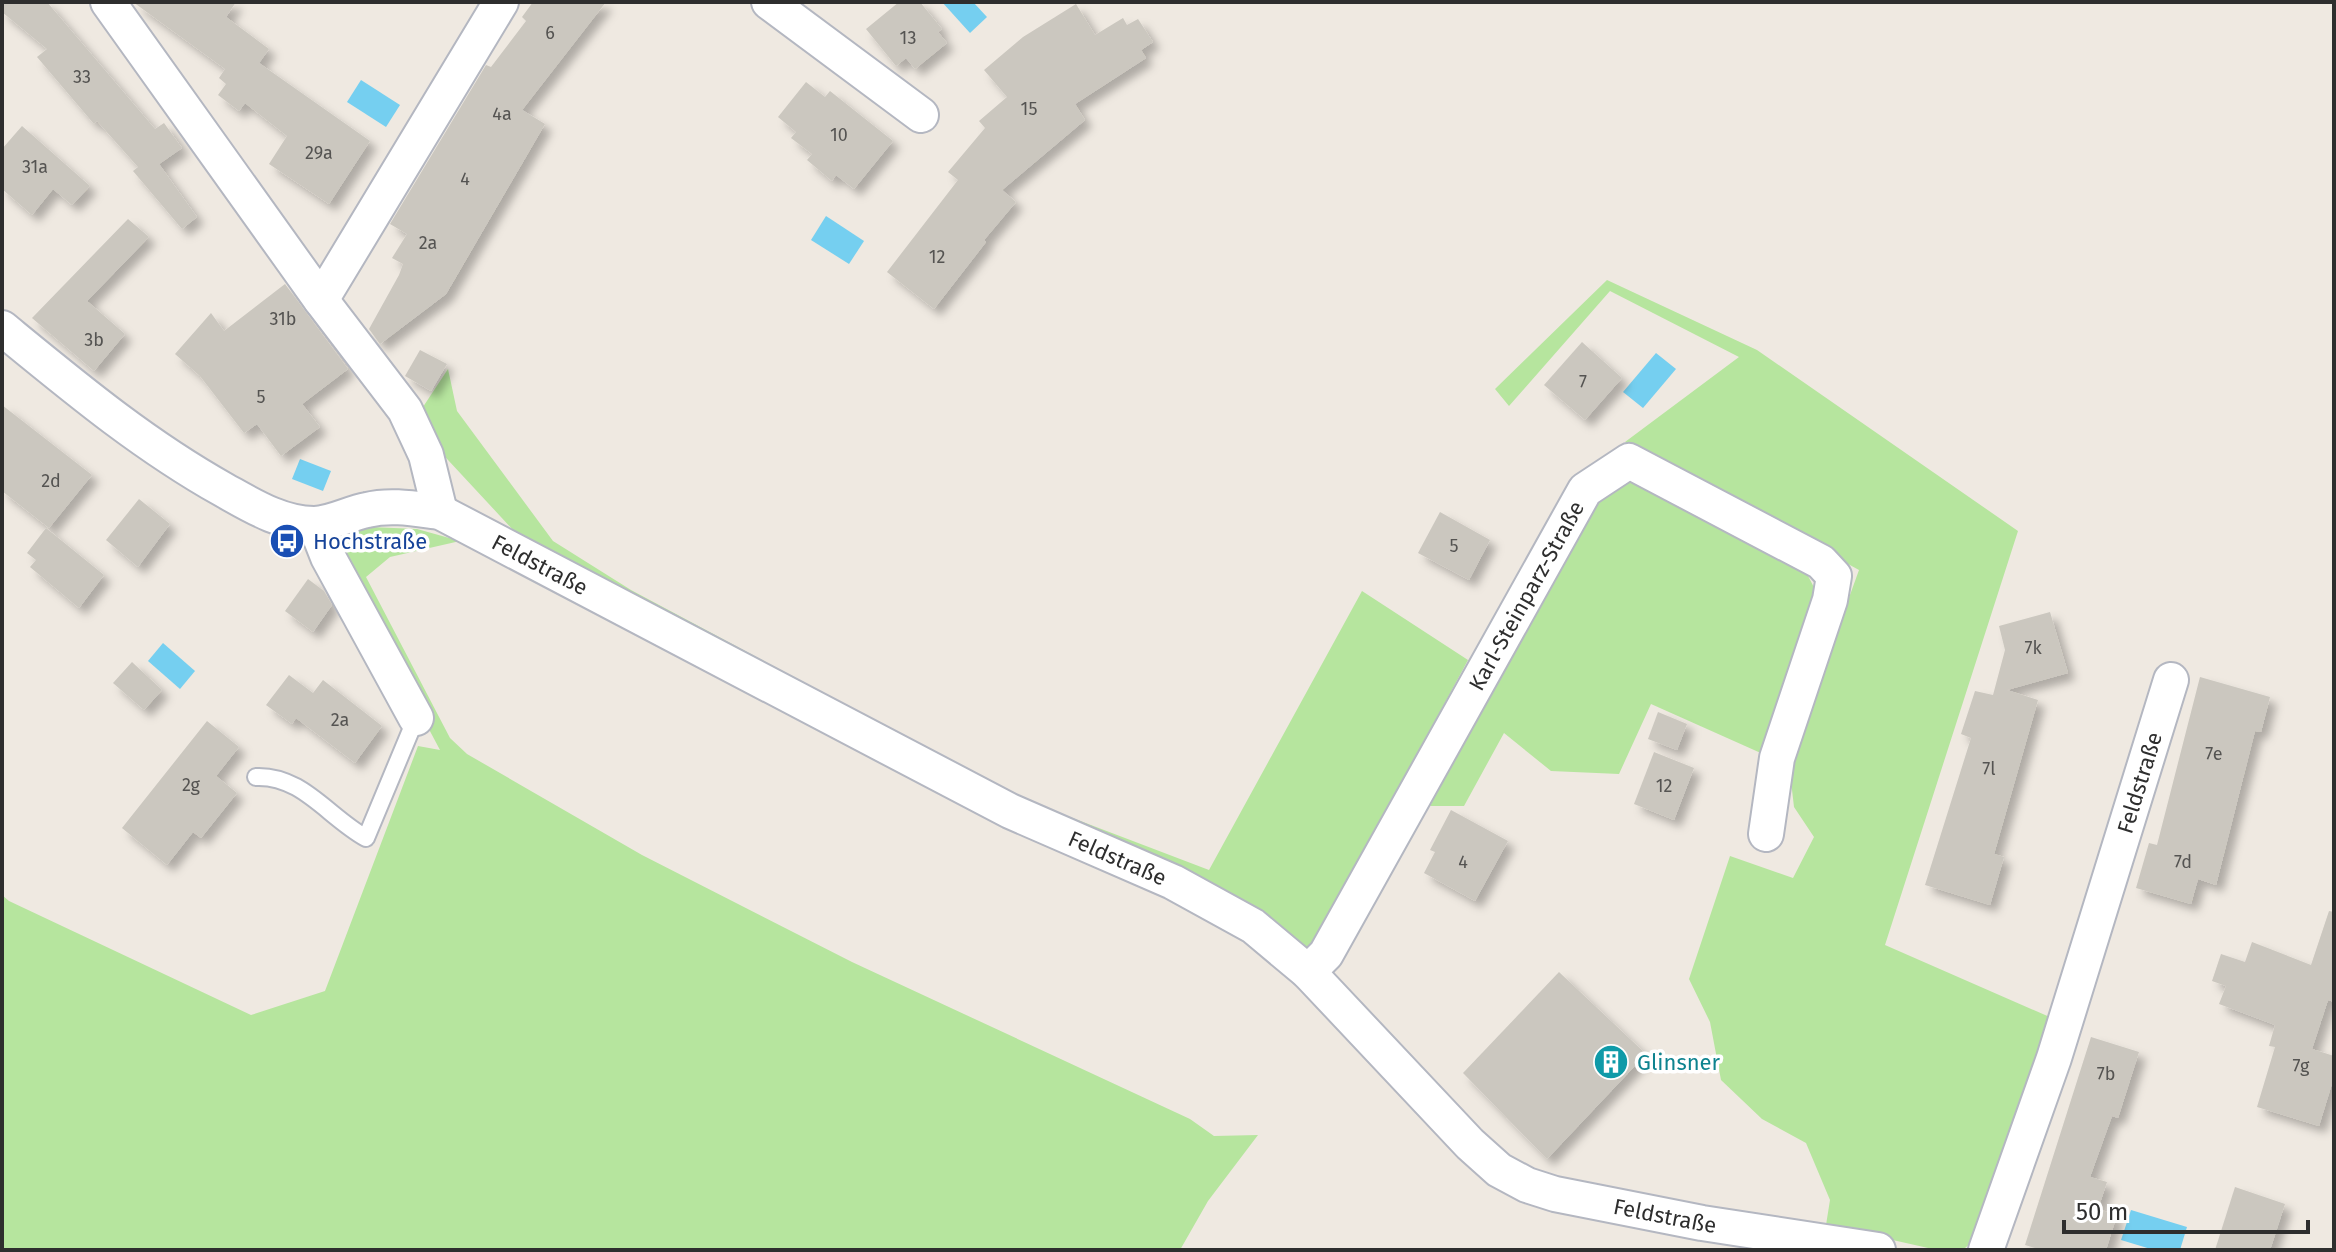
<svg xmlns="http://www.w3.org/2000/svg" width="2336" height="1252" font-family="'Fira Sans',sans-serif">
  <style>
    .green { fill: #b6e59e }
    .water { fill: #75cff0 }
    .building { fill: #cbc7bf; filter: url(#shadow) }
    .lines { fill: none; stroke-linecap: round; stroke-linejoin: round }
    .service-casing { stroke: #b4b7c1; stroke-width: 20 }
    .minor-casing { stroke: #b4b7c1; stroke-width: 38 }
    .service { stroke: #fff; stroke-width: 16 }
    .minor { stroke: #fff; stroke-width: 34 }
    .labels { text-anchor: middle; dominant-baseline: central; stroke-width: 7; stroke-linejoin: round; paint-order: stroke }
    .number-label { font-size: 18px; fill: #555452 }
    .transit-label { font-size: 22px; fill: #164399; stroke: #fff; text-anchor: start }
    .street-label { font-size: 22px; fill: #2e2e2e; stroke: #fff }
    .culture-label { font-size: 22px; fill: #0d838f; stroke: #fff; text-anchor: start }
  </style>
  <defs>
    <filter id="shadow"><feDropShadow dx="7" dy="7" stdDeviation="4" flood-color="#0004"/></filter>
  </defs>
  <rect width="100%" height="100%" fill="#efe9e1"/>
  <!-- green -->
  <g class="green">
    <path d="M1607,280L1757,350L2018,531L1885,945L2052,1018L1981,1235L1965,1248L1937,1250L1826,1225L1830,1200L1806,1143L1762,1119L1721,1080L1710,1022L1689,979L1730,856L1793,878L1814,837L1794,807L1789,764L1859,570L1625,442L1739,357L1610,291L1509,406L1495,389Z"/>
    <path d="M448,369L457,411L553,541L631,590L822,692L638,602L556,559L514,531L435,446L419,413Z"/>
    <path d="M1625,481H1642L1806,572L1820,599L1763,754L1651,704L1619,774L1551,771L1504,733L1464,806H1430L1584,514L1607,489Z"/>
    <path d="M370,527L417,529L460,541L390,557L366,577L450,738L467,754L642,855L852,962L1190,1119L1214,1136L1258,1135L1208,1201L1180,1250H2V895L9,901L251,1015L325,991L418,746L440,750L339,560L336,546C344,530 354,530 370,527Z"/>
    <path d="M1362,591L1468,660L1310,953L1020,798L1209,870Z"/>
  </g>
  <!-- water -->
  <g class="water">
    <path d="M942,2H973L987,17L970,33Z"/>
    <path d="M361,80L400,105L386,127L347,102Z"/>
    <path d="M826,216L864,241L849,264L811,240Z"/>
    <path d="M1656,353L1676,369L1643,408L1623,392Z"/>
    <path d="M300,459L331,471L323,491L292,479Z"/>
    <path d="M163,643L195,671L180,689L148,661Z"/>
    <path d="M2131,1210L2187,1227L2180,1250H2154L2121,1240Z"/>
  </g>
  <!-- building -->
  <g class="building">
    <path d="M2,2H47L155,129L164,123L182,148L159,164L197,217L182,229L133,171L138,167L97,121L94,124L37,57L47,49L2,12Z"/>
    <path d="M133,2H236L226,17L269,49L259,63L370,141L329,204L269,164L287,136L245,103L239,111L218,95L226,84L219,78L225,69Z"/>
    <path d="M533,2H606L522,110L545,124L446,294L380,344L369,329L399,275L403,264L392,258L407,234L390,224L486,65L491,67L526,21L522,17Z"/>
    <path d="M899,2H920L942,29L938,32L947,43L915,69L906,58L896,66L866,29Z"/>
    <path d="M1076,4L1095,35L1123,18L1127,25L1138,19L1153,42L1141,50L1146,58L1075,104L1085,120L1002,190L1016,202L984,240L986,242L934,309L887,272L958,180L948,172L985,128L979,121L1007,97L984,70L1023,37Z"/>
    <path d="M806,82L825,97L830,91L893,141L854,189L836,175L832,181L807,160L812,154L791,138L796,132L778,117Z"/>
    <path d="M22,126L90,186L72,205L53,189L32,215L2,189V149Z"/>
    <path d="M128,219L149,237L87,301L125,334L94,371L32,318Z"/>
    <path d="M285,284L348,369L302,404L320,427L281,456L257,424L244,433L200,376L175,354L211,313L224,331Z"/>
    <path d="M1582,342L1622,378L1585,420L1544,385Z"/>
    <path d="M420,350L447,364L431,391L405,376Z"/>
    <path d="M2,405L92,475L49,528L2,491Z"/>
    <path d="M139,499L170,524L138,567L106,540Z"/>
    <path d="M1440,512L1490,540L1469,580L1418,553Z"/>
    <path d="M46,528L104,575L79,608L30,567L36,560L27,553Z"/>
    <path d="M308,579L324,591L332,605L313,632L285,611Z"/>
    <path d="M2050,612L2068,673L2007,690L2038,700L1994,854L2004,857L1990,905L1925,885L1971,738L1961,734L1975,691L1993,695L2005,650L1999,626Z"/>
    <path d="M132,662L162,690L144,710L113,683Z"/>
    <path d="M289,675L313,693L323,680L382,726L355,763L296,718L292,724L266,705Z"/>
    <path d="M2200,677L2270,697L2261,732L2255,731L2216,885L2198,879L2191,904L2136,888L2149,843L2157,845Z"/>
    <path d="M1658,712L1687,724L1677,750L1648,739Z"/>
    <path d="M207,721L239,747L216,776L237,793L201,838L193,832L167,865L122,828Z"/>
    <path d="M1654,752L1694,768L1674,820L1634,804Z"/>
    <path d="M1451,810L1508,841L1475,901L1424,873L1435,852L1430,850Z"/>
    <path d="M2329,911L2334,912V1002L2328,1000L2312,1049L2334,1056V1077L2319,1126L2257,1107L2275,1047L2269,1046L2275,1025L2219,1004L2226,986L2212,981L2221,954L2245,962L2252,942L2311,965Z"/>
    <path d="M1559,972L1646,1054L1547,1159L1463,1073Z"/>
    <path d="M2091,1037L2139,1052L2118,1118L2112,1116L2090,1177L2107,1182L2098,1209L2117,1215L2106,1250H2042L2025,1245Z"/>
    <path d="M2235,1187L2285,1204L2270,1250H2215Z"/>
  </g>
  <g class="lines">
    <!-- service casing -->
    <g class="service-casing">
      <path id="service" d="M256,777C302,775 328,817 366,838L416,718"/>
    </g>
    <!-- minor casing -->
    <g class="minor-casing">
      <g id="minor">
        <path d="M108,2L321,300L405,410L426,455L440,512"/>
        <path d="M769,2L921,115"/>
        <path d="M321,300L501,2"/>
        <path id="s1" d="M2,328C74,387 142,444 224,490C251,505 281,524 314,524C331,524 350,513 367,510C391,504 416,509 440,512L1010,811L1173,882L1253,926L1308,972L1470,1144L1499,1170L1527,1185L1555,1194L1702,1223L1878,1250"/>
        <path d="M315,524L328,557L416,718"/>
        <path id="s2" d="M1308,972L1326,954L1585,490L1629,461L1821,562L1834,576L1830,600L1777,758L1766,834"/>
        <path id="s3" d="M1986,1250L2054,1058L2171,680"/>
      </g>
    </g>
    <!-- service -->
    <use href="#service" class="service"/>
    <!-- minor -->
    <use href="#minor" class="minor"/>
  </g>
  <!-- icons -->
  <defs>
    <g id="bus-disc" transform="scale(1.8)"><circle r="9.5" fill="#1a4fb4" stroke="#fff"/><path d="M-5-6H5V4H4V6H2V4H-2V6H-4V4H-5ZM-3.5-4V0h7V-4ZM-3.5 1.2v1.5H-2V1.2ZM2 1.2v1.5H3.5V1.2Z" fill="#fff"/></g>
    <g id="building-disc" transform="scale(1.8)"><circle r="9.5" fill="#0f9aa8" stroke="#fff"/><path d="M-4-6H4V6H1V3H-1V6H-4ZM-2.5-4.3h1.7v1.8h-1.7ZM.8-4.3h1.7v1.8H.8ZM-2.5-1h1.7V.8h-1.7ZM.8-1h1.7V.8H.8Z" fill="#fff"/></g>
  </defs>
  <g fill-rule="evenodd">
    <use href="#bus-disc" x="287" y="541"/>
    <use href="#building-disc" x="1611" y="1062"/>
  </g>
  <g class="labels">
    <!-- number labels -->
    <g class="number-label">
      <text x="550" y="33">6</text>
      <text x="908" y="38">13</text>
      <text x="82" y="77">33</text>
      <text x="1029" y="109">15</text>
      <text x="502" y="114">4a</text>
      <text x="839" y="135">10</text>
      <text x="319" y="153">29a</text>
      <text x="35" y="167">31a</text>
      <text x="465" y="179">4</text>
      <text x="428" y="243">2a</text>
      <text x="937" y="257">12</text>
      <text x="283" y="319">31b</text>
      <text x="94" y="340">3b</text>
      <text x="1583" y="382">7</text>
      <text x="261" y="397">5</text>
      <text x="51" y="481">2d</text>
      <text x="1454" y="546">5</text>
      <text x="2033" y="648">7k</text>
      <text x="340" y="720">2a</text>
      <text x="2214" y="754">7e</text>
      <text x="1989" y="769">7l</text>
      <text x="191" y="785">2g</text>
      <text x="1664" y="786">12</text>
      <text x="1463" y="862">4</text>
      <text x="2183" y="862">7d</text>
      <text x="2301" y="1066">7g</text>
      <text x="2106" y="1074">7b</text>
    </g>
    <!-- transit labels -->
    <g class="transit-label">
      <text x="313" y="541">Hochstraße</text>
    </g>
    <!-- street labels -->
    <g class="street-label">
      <text stroke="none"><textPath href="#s1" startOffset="614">Feldstraße</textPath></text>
      <text stroke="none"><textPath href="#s2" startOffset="436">Karl-Steinparz-Straße</textPath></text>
      <text stroke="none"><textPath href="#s3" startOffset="492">Feldstraße</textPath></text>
      <text stroke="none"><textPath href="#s1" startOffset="1262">Feldstraße</textPath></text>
      <text stroke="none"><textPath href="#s1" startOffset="1934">Feldstraße</textPath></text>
    </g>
    <!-- culture labels -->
    <g class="culture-label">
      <text x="1637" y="1062">Glinsner</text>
    </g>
  </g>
  <!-- border -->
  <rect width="2336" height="1252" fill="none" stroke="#2e2e2e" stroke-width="8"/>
  <!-- scale -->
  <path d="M2064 1220v12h244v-12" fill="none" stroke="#2e2e2e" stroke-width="4"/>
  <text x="2076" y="1220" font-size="24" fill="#2e2e2e" stroke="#ffffff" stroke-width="6" paint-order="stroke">50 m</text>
</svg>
